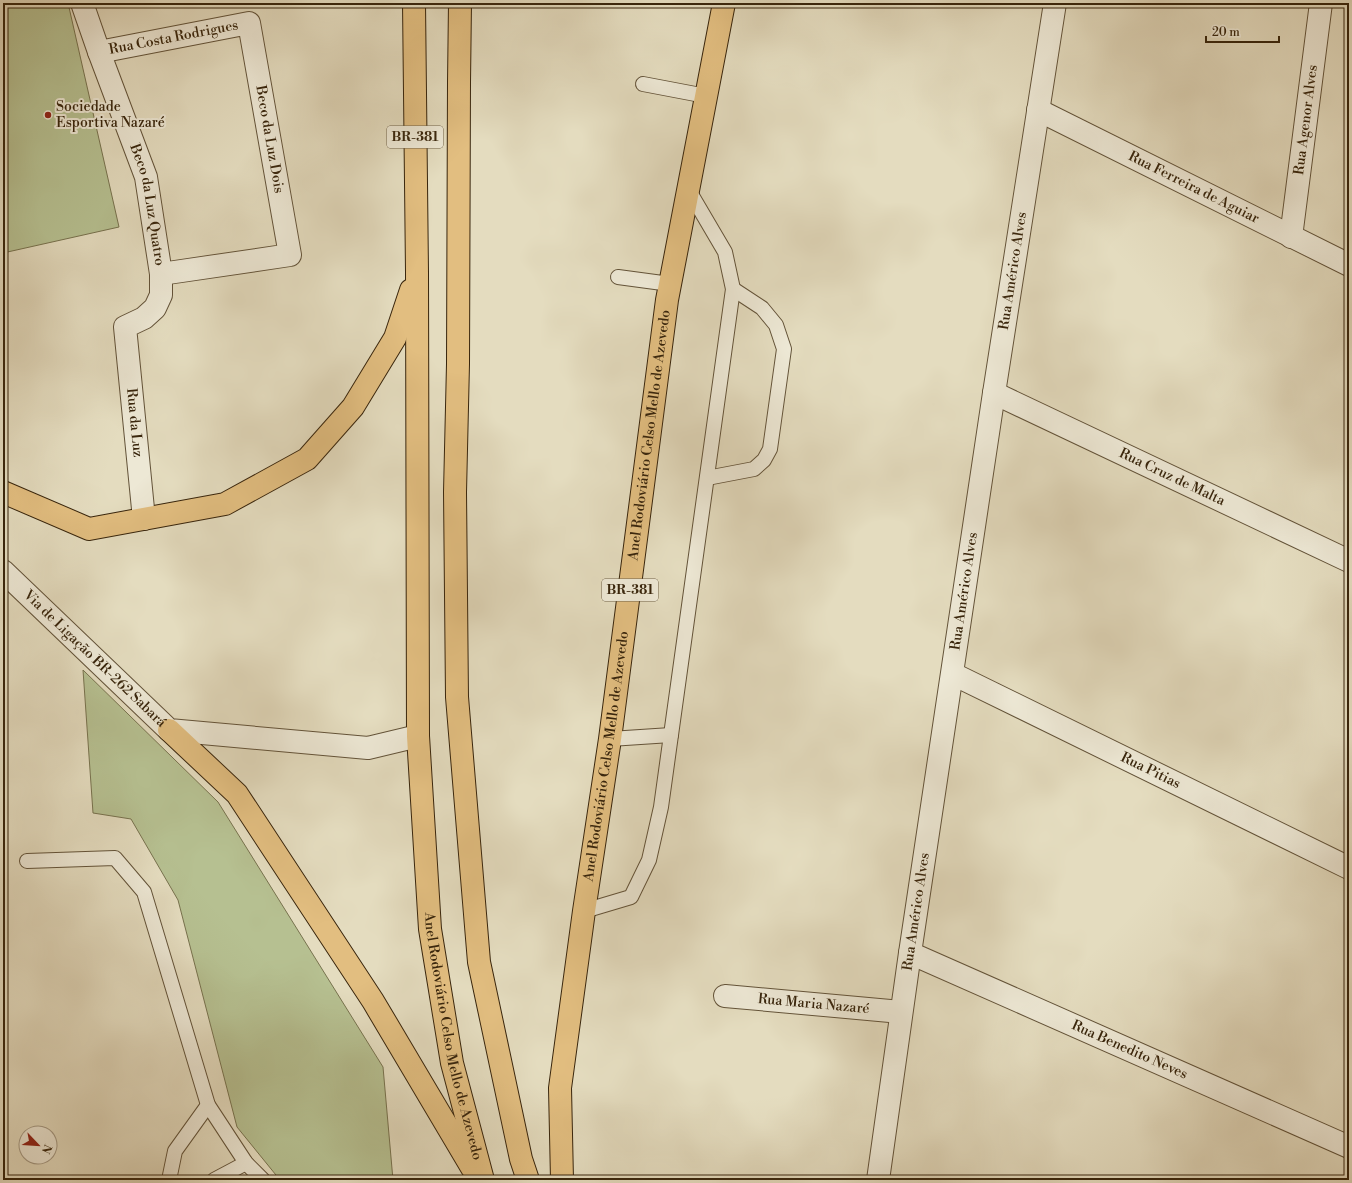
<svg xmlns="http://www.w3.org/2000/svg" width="1352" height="1183" font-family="'Libre Bodoni',serif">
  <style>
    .green { fill: #b6c091; stroke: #77724e }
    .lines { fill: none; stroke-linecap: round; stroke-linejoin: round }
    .service-casing { stroke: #635339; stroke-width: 16 }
    .minor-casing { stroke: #635339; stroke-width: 24 }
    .trunk-casing { stroke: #38250c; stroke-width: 24 }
    .service { stroke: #ede8d5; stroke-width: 14 }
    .minor { stroke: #ede8d5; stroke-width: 22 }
    .trunk { stroke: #e2be80; stroke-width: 22 }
    .poi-dot { fill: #8f2418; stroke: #ede8d5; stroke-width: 1.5 }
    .labels { text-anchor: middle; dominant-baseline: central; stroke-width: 4; stroke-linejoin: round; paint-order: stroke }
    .shield { fill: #ede8d5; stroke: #6e6048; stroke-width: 1 }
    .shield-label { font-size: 13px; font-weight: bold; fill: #38250c }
    .street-label { font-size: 14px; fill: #38250c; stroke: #ede8d5 }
    .poi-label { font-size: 14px; fill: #38250c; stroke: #ede8d5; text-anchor: start }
  </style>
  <rect width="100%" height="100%" fill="#e4dcbf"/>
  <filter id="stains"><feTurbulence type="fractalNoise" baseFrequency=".005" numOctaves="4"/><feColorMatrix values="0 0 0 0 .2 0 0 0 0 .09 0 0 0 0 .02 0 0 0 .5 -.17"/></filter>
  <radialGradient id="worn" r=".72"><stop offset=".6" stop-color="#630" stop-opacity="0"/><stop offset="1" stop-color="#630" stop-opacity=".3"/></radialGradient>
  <!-- green -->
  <g class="green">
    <path d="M3,3H68L119,227L3,253Z"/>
    <path d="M83,670L218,802L383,1067L393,1180H280L237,1127L178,900L131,819L93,813Z"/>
  </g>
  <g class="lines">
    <!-- service casing -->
    <g class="service-casing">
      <g id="service">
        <path d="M643,84L706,96"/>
        <path d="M618,277L670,284"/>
        <path d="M707,478L754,469L764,460L770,449L784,349L776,325L762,308L733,289"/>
        <path d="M610,739L671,735"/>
        <path d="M27,861L115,858L144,892L208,1105L246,1163L263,1180"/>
        <path d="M584,911L631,897L649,860L661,807L733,289L725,252L688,189"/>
        <path d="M169,1180L175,1151L208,1105"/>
        <path d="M214,1180L246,1163"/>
      </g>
    </g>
    <!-- minor casing -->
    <g class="minor-casing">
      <g id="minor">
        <path id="s1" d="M82,3L99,52L146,177L161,274V295L155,308L144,318L125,327L144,519"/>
        <path id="s2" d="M99,52L249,23L290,255L161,274"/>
        <path id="s3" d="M1038,110L1349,265"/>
        <path id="s4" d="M1291,237L1321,3"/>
        <path id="s5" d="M994,393L1349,561"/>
        <path id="s6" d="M3,571L169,730L368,748L418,736"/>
        <path id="s7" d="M953,674L1349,868"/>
        <path id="s8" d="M910,953L1349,1147"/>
        <path id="s9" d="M725,996L901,1012"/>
        <path id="s10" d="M878,1180L910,953L994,393L1055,3"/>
      </g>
    </g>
    <!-- trunk casing -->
    <g class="trunk-casing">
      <g id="trunk">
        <path id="s11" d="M414,3L417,272L418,736L430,929L452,1063L483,1180"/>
        <path d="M460,3L459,82L458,364L455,492L457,697L479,962L521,1159L528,1180"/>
        <path d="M3,492L89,529L225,504L307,459L353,407L395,338L411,290"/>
        <path d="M169,730L237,794L373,1001L472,1168"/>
        <path id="s12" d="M562,1180L560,1088L584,911L610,739L667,300L724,3"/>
      </g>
    </g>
    <!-- service -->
    <use href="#service" class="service"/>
    <!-- minor -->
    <use href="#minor" class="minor"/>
    <!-- trunk -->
    <use href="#trunk" class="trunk"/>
  </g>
  <!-- markers -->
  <circle class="poi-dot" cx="48" cy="115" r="4"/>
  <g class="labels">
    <!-- shield labels -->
    <g class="shield">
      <rect x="387" y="126" width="56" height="22" rx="3"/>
      <rect x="602" y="579" width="56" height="22" rx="3"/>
    </g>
    <g class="shield-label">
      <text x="415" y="137">BR-381</text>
      <text x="630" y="590">BR-381</text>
    </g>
    <!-- street labels -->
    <g class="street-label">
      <text stroke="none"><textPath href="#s2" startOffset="76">Rua Costa Rodrigues</textPath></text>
      <text stroke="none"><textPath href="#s4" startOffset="118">Rua Agenor Alves</textPath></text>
      <text stroke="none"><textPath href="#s2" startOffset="271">Beco da Luz Dois</textPath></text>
      <text stroke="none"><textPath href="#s3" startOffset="174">Rua Ferreira de Aguiar</textPath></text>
      <text stroke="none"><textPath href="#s1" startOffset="213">Beco da Luz Quatro</textPath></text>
      <text stroke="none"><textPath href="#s10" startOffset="919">Rua Américo Alves</textPath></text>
      <text stroke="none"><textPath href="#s1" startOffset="451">Rua da Luz</textPath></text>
      <text stroke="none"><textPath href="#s12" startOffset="751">Anel Rodoviário Celso Mello de Azevedo</textPath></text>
      <text stroke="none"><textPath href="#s5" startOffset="197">Rua Cruz de Malta</textPath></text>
      <text stroke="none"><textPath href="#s10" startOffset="595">Rua Américo Alves</textPath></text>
      <text stroke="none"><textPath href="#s6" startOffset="127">Via de Ligação BR-262 Sabará</textPath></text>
      <text stroke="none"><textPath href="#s12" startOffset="427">Anel Rodoviário Celso Mello de Azevedo</textPath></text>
      <text stroke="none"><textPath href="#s7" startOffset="220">Rua Pitias</textPath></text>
      <text stroke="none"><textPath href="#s10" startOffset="271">Rua Américo Alves</textPath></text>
      <text stroke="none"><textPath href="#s9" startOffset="89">Rua Maria Nazaré</textPath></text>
      <text stroke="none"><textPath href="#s11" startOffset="1036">Anel Rodoviário Celso Mello de Azevedo</textPath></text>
      <text stroke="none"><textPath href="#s8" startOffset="240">Rua Benedito Neves</textPath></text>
    </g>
    <!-- poi labels -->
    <g class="poi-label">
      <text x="56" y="107">Sociedade<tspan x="56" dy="16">Esportiva Nazaré</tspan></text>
    </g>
  </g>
  <!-- margin -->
  <rect width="1352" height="1183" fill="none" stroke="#e4dcbf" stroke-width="16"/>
  <rect x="4" y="4" width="1344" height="1175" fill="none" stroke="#38250c" stroke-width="2"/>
  <rect x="8" y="8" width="1336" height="1167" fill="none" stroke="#38250c"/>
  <!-- north arrow -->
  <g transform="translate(38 1145) rotate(115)"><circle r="19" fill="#ede8d5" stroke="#a59a85"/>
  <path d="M0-3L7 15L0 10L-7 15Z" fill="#8f2418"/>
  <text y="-6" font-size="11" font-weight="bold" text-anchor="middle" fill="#38250c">N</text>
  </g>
  <!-- scale -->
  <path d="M1206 36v6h73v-6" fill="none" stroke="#38250c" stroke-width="2"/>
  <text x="1212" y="36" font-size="12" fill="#38250c" stroke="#ede8d5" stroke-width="3" paint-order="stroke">20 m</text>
  <rect width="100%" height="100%" filter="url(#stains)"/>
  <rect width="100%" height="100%" fill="url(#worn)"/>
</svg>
